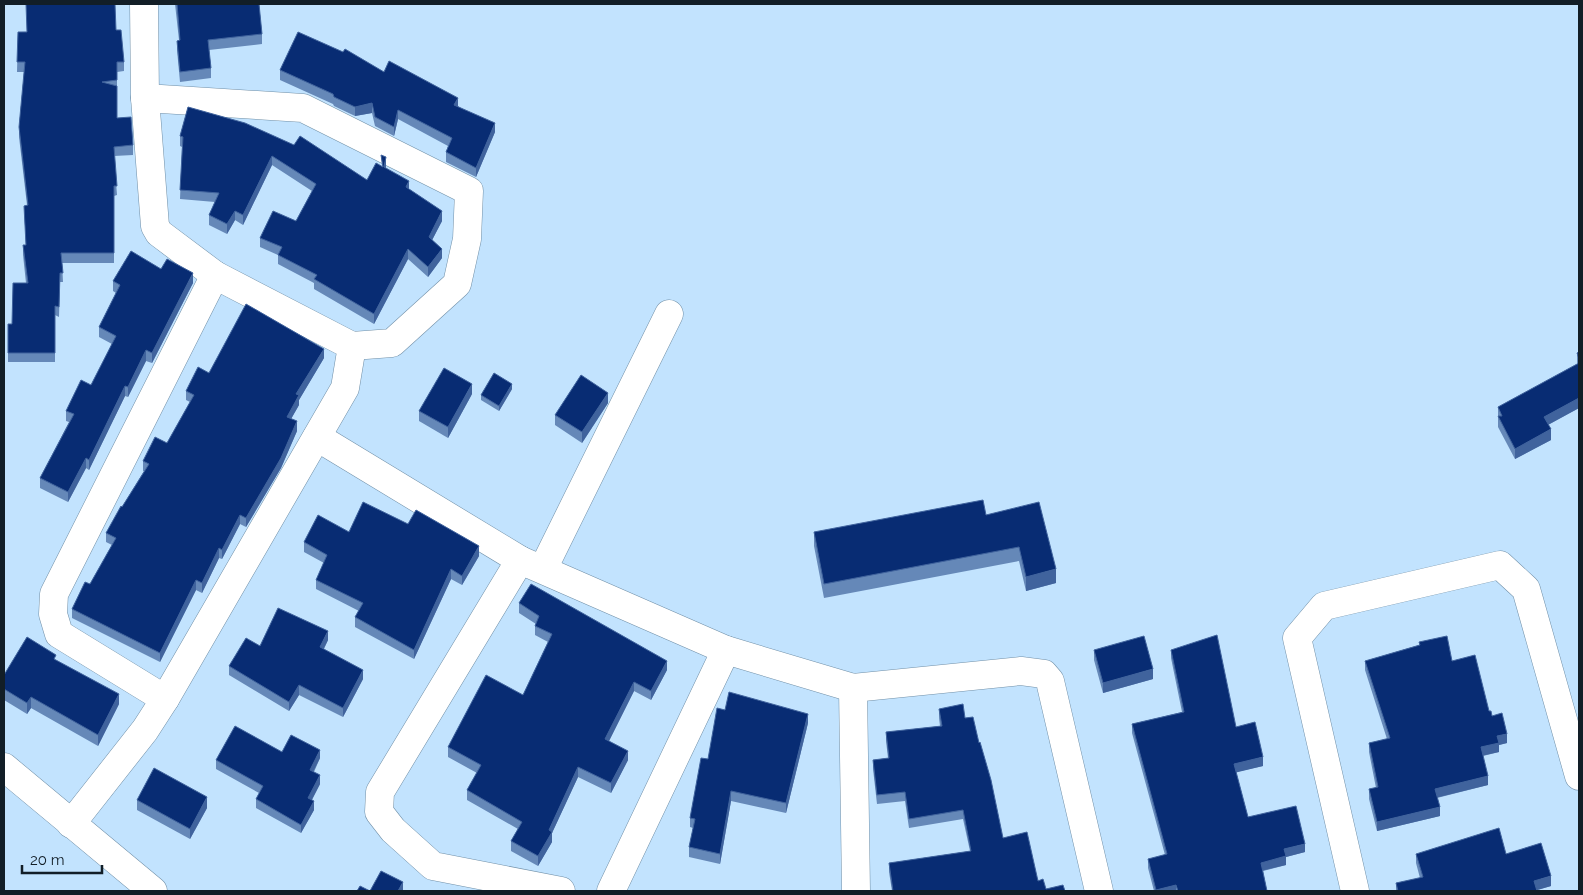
<svg xmlns="http://www.w3.org/2000/svg" width="1583" height="895" font-family="Raleway,sans-serif">
  <style>
    .lines { fill: none; stroke-linecap: round; stroke-linejoin: round }
    .minor-casing { stroke: #7190a8; stroke-width: 29 }
    .minor { stroke: #fff; stroke-width: 28 }
    .wall { fill: #6588b8 }
    .shaded-wall { fill: #40639d }
    .building { fill: #082c73; stroke: #40639d }
  </style>
  <rect width="100%" height="100%" fill="#c2e3fe"/>
  <g class="lines">
    <!-- minor casing -->
    <g class="minor-casing">
      <g id="minor">
        <path d="M145,98L303,108L469,191L467,239L457,284L392,343L352,346"/>
        <path d="M317,437L520,560"/>
        <path d="M543,569L669,314"/>
        <path d="M726,650L853,688"/>
        <path d="M165,699L59,634L53,614L54,594L215,275"/>
        <path d="M4,767L153,891"/>
        <path d="M71,824L145,730L165,699L345,388L352,346L215,275L159,233L155,226L145,98L144,4"/>
        <path d="M561,891L433,866L393,830L379,812L380,792L520,560L726,650L611,891"/>
        <path d="M856,891L853,688L1021,671L1044,674L1050,681L1099,891"/>
        <path d="M1355,891L1297,638L1324,606L1500,565L1526,589L1579,776"/>
      </g>
    </g>
    <!-- minor -->
    <use href="#minor" class="minor"/>
  </g>
  <!-- wall -->
  <g class="wall">
    <path d="M175,4H259L262,34V44L209,50L211,68V78L180,82L177,50V41L179,40Z"/>
    <path d="M116,30L124,62V71L117,72V118L133,145V155L114,156L117,195L114,196V263H62L63,282H60L59,317L55,315V362H8V324H12L26,283L23,255V245H26L24,206L27,205L19,137V127L24,72H17L18,32Z"/>
    <path d="M280,70L384,72L458,106L495,132L476,177L446,162V152L448,146L398,119L394,136L375,126L372,113L355,116L334,106L333,104L280,80Z"/>
    <path d="M188,107L367,180L382,166L381,155L386,167V168L409,189L442,221L432,240L442,258L428,277L408,259L374,324L314,289V283L278,264V255L260,247V238L296,221L312,191L272,165L243,225L235,220L227,234L209,225V215L215,202L180,199L182,147L180,146V136Z"/>
    <path d="M161,269L193,283L152,363L146,361L128,397L125,396L89,470L86,468L68,502L40,488V478L69,422L66,421V411L91,385L112,344L99,337V327L116,293L113,291V281Z"/>
    <path d="M1579,352V408L1548,425L1551,440L1515,459L1498,427V407L1577,364V353Z"/>
    <path d="M324,358L299,400V405L291,419L297,431L281,468L246,527L240,524L222,559L219,558L202,593L196,590L160,662L72,618V609L90,584L112,545L106,542V533L144,471H143V461L167,443L190,402L186,400V391L209,373Z"/>
    <path d="M512,389L499,411L481,400V395Z"/>
    <path d="M472,394L448,438L419,421V411Z"/>
    <path d="M608,403L582,443L555,425V415Z"/>
    <path d="M986,515L1056,583L1026,591L1019,561L824,598L814,546V532Z"/>
    <path d="M408,524L479,556L462,585L451,579L414,659L355,627V617L359,611L316,589V580L324,563L304,552V542L349,532Z"/>
    <path d="M519,603L667,670L651,700L634,691L609,741L628,760L611,793L578,777L552,833V842L538,866L511,851V841L518,829L467,800V790L477,773L448,757V747L523,695L548,642L535,635V626L536,624L519,613Z"/>
    <path d="M328,640L324,649L363,679L343,717L299,695L289,711L229,675V666L260,646Z"/>
    <path d="M1419,642L1452,661L1492,716L1507,743L1499,745V752L1483,756L1488,785L1437,798L1440,816L1377,831L1369,799V789L1376,788L1369,752V743L1387,739L1365,670V661L1419,645Z"/>
    <path d="M1094,650L1153,679L1103,693L1094,660Z"/>
    <path d="M1171,650L1236,727L1263,766L1236,772L1248,817L1305,852L1286,857V865L1263,871L1267,891H1154L1148,868V859L1165,855L1132,733V724L1182,712L1171,658Z"/>
    <path d="M56,660L119,704L98,746L31,708L27,714L4,700V675Z"/>
    <path d="M939,709L965,718L979,743L1003,838L1046,889L1065,891H892L889,872V863L970,851L963,819L909,828L905,801L877,804L873,769V760L888,758L886,741V732L940,726L939,718Z"/>
    <path d="M808,723L786,813L731,801L720,864L689,857V847L693,828L690,827V818Z"/>
    <path d="M282,752L320,758L314,772L320,784L312,800L314,810L301,833L256,808V799L259,793L216,769V760Z"/>
    <path d="M137,800L207,808L190,839L137,810Z"/>
    <path d="M1416,854H1506L1551,886L1537,890V891H1396V883L1420,878L1416,863Z"/>
  </g>
  <!-- shaded-wall -->
  <g class="shaded-wall">
    <path d="M458,98V107L454,105Z"/>
    <path d="M372,103V113L355,116V107Z"/>
    <path d="M398,110V119L394,136V127Z"/>
    <path d="M495,123V132L476,177V168Z"/>
    <path d="M272,156V165L243,225V215Z"/>
    <path d="M386,157V167L384,176V167Z"/>
    <path d="M409,181V190L406,187Z"/>
    <path d="M235,211V220L227,234V224Z"/>
    <path d="M442,211V221L429,246V237Z"/>
    <path d="M408,249V259L374,324V314Z"/>
    <path d="M442,249V258L428,277V267Z"/>
    <path d="M193,273V283L152,363V353Z"/>
    <path d="M324,349V358L299,400V405L287,426V417L296,394Z"/>
    <path d="M146,350V361L128,397V387Z"/>
    <path d="M472,384V394L448,438V427Z"/>
    <path d="M512,384V389L499,411V406Z"/>
    <path d="M125,386V396L89,470V460Z"/>
    <path d="M608,393V403L582,443V432Z"/>
    <path d="M1579,398V408L1544,427V417Z"/>
    <path d="M297,421V431L281,468L246,527V518Z"/>
    <path d="M1551,429V440L1515,459V449Z"/>
    <path d="M86,458V468L68,502V492Z"/>
    <path d="M240,515V524L222,559V550Z"/>
    <path d="M479,546V556L462,585V576Z"/>
    <path d="M219,548V558L202,593V583Z"/>
    <path d="M451,569V579L414,659V650Z"/>
    <path d="M1056,569V583L1026,591V577Z"/>
    <path d="M196,580V590L160,662V653Z"/>
    <path d="M328,631V640L320,656V647Z"/>
    <path d="M667,661V670L651,700V691Z"/>
    <path d="M1153,669V679L1103,693V683Z"/>
    <path d="M363,670V679L343,717V708Z"/>
    <path d="M634,682V691L605,749V739Z"/>
    <path d="M299,685V695L289,711V702Z"/>
    <path d="M119,694V704L98,746V735Z"/>
    <path d="M31,697V708L27,714V703Z"/>
    <path d="M808,714V723L786,813V803Z"/>
    <path d="M1507,734V743L1499,745V752L1481,756V747L1497,736Z"/>
    <path d="M320,750V758L310,778V770Z"/>
    <path d="M628,751V760L611,793V783Z"/>
    <path d="M1263,757V766L1234,773V764Z"/>
    <path d="M578,767V777L552,833V842L538,866V856L549,830Z"/>
    <path d="M320,775V784L308,807V798Z"/>
    <path d="M1488,776V785L1435,798V789Z"/>
    <path d="M731,791V801L720,864V854Z"/>
    <path d="M207,797V808L190,839V829Z"/>
    <path d="M314,801V810L301,833V825Z"/>
    <path d="M1440,807V816L1377,831V822Z"/>
    <path d="M1305,844V852L1286,857V865L1261,871V863L1284,849Z"/>
    <path d="M1551,876V886L1534,891V881Z"/>
    <path d="M403,882V891H398Z"/>
    <path d="M1176,885V891H1156V890Z"/>
  </g>
  <!-- building -->
  <g class="building">
    <path d="M26,4H115L116,30H121L124,62H117V80L102,82L117,86V118L131,117L133,145L114,147L117,186H114V253H61L63,273H60L59,307L55,306V353H8V324H12L13,283H28L23,245H26L24,206L28,205L19,127L25,62H17L18,32H27Z"/>
    <path d="M177,4H259L262,34L208,40L211,68L180,72L177,41L180,40Z"/>
    <path d="M298,32L343,52L345,49L384,72L389,61L458,98L454,105L495,123L476,168L446,152L452,138L398,110L394,127L375,117L372,103L355,107L334,97L333,94L280,70Z"/>
    <path d="M188,107L245,123L294,145L300,136L367,180L376,163L383,167L381,155L386,157L384,167L409,181L406,187L442,211L429,237L442,249L428,267L408,249L374,314L314,279L317,275L278,255L282,247L260,238L273,211L296,221L316,184L272,156L243,215L235,211L227,224L209,215L219,193L180,190L183,137L180,136Z"/>
    <path d="M131,251L161,269L167,259L193,273L152,353L146,350L128,387L125,386L89,460L86,458L68,492L40,478L74,414L66,411L81,380L91,385L116,336L99,327L120,285L113,281Z"/>
    <path d="M246,304L324,349L296,394L299,395L287,417L297,421L281,458L246,518L240,515L222,550L219,548L202,583L196,580L160,653L72,609L85,582L90,584L116,538L106,533L121,506L122,507L149,464L143,461L155,437L167,443L194,395L186,391L198,367L209,373Z"/>
    <path d="M1579,352V359L1577,353Z"/>
    <path d="M1579,363V398L1544,417L1551,429L1515,449L1498,416H1502L1498,407Z"/>
    <path d="M444,368L472,384L448,427L419,411Z"/>
    <path d="M494,373L512,384L499,406L481,395Z"/>
    <path d="M581,375L608,393L582,432L555,415Z"/>
    <path d="M983,500L986,515L1039,502L1056,569L1026,577L1019,547L824,584L814,532Z"/>
    <path d="M363,502L408,524L416,510L479,546L462,576L451,569L414,650L355,617L363,603L316,580L327,555L304,542L318,515L349,532Z"/>
    <path d="M531,584L667,661L651,691L634,682L605,739L628,751L611,783L578,767L549,830L552,832L538,856L511,841L522,822L467,790L481,765L448,747L486,675L523,695L552,634L535,626L539,616L519,603Z"/>
    <path d="M278,608L328,631L320,647L363,670L343,708L299,685L289,702L229,666L246,638L260,646Z"/>
    <path d="M1217,635L1236,727L1255,722L1263,757L1234,764L1248,817L1296,806L1305,844L1284,849L1286,856L1261,863L1267,891H1178L1176,885L1156,890L1148,859L1167,854L1132,724L1184,712L1171,650Z"/>
    <path d="M1144,636L1153,669L1103,683L1094,650Z"/>
    <path d="M1447,636L1452,661L1475,655L1489,711H1491L1492,716L1502,713L1507,734L1497,736L1499,743L1481,747L1488,776L1435,789L1440,807L1377,822L1369,789L1378,787L1369,743L1390,738L1365,661L1420,645L1419,642Z"/>
    <path d="M27,637L56,655L54,659L119,694L98,735L31,697L27,703L4,689V675Z"/>
    <path d="M729,692L808,714L786,803L731,791L720,854L689,847L695,819L690,818L701,758L708,759L717,708L725,710Z"/>
    <path d="M963,704L965,718L973,717L979,743L980,742L991,780L1003,838L1027,832L1038,881L1043,879L1046,889L1063,885L1065,891H893L889,863L971,851L963,810L909,819L905,792L877,795L873,760L889,758L886,732L942,726L939,709Z"/>
    <path d="M235,726L282,752L291,735L320,750L310,770L320,775L308,798L314,801L301,825L256,799L263,786L216,760Z"/>
    <path d="M154,768L207,797L190,829L137,800Z"/>
    <path d="M1499,828L1506,854L1541,843L1551,876L1534,881L1537,891H1398L1396,883L1423,877L1416,854Z"/>
    <path d="M381,871L403,882L398,891H370Z"/>
    <path d="M360,886L370,891H357Z"/>
  </g>
  <!-- border -->
  <rect width="1583" height="895" fill="none" stroke="#121e27" stroke-width="10"/>
  <!-- scale -->
  <path d="M22 865v8h80v-8" fill="none" stroke="#121e27" stroke-width="2.5"/>
  <text x="30" y="865" font-size="15" fill="#121e27" stroke="#c2e3fe" stroke-width="4" paint-order="stroke">20 m</text>
</svg>
